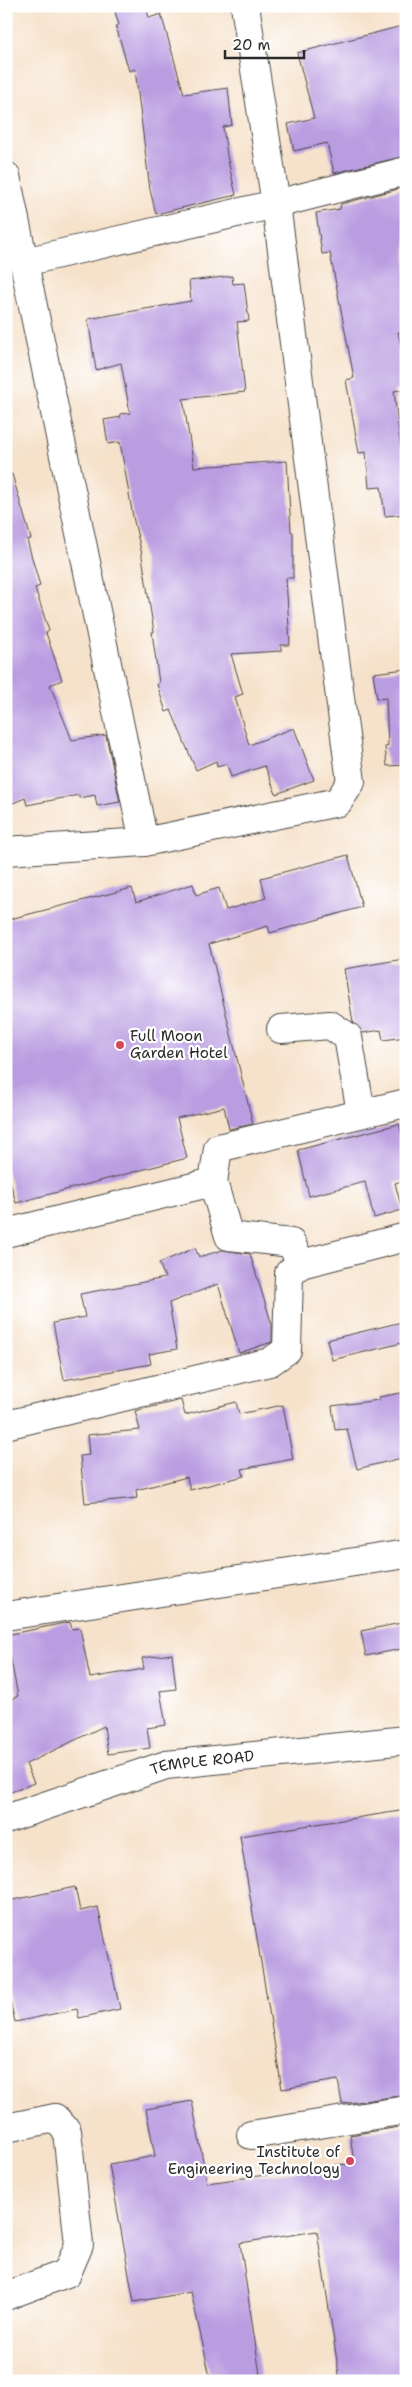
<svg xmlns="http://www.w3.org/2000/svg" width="412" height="2387" font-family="'Shantell Sans',sans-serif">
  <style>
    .building { fill: #ba9de1 }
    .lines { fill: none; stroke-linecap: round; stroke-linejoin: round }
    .minor-casing { stroke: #494643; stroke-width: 30 }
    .minor { stroke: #fff; stroke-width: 28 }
    .poi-dot { fill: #d1495b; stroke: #fff; stroke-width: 2 }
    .labels { text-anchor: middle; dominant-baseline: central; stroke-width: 4.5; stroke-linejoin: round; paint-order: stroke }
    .poi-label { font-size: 15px; fill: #2b2b2b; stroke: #fff; text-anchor: start }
    .street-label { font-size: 15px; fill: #2b2b2b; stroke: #fff }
  </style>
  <rect width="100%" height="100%" fill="#fff"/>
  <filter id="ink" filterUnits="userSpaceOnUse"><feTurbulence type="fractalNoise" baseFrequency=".02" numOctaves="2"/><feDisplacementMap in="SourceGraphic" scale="10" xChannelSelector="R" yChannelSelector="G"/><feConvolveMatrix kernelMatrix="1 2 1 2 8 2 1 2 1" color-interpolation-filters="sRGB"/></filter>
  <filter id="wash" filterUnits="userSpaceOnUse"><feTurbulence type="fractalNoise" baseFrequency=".0096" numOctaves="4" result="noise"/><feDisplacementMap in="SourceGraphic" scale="20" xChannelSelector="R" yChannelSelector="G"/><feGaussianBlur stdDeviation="1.12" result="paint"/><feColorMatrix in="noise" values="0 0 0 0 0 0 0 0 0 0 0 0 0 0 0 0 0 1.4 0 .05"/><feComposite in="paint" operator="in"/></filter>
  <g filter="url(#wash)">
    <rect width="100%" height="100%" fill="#f6e2cb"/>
    <g id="blocks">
      <!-- building -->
      <g class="building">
        <path d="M137,6H146L149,18L161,14L184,94L228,88L232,125L223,127L227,156L236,195L156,214L150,190L135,69L129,71L116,26L119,25L115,12Z"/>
        <path d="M406,25V156L334,173L327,143L294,151L288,124L314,118L297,53Z"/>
        <path d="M406,187V332H398L406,370V389L394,391L401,451H406V514L385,516L381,487L369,488L366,452L359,453L346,380L354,378L330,253L322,254L316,213L340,209L341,204Z"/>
        <path d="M232,276L233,284L244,283L249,321L237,322L245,392L183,399L194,467L287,461L291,532H293V578H286L290,645H281V651L231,654L243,694L235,697L249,745L294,728L314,780L276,794L265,766L231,777L227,764L217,767L216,761L196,770L171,710L166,712L157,684L159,683L152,632H154L141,550L133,517L120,442L108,444L104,420L121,417L120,414L130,413L121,363L96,370L88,319L191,301L189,281Z"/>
        <path d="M12,474L31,539L27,540L40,586L35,588L49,631L46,633L62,680L50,685L72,740L106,735L120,802L97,806L95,795L79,798V795L27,805L25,798L6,806V475Z"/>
        <path d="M406,669V765L387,766L385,747L388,746L386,698L377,699L373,673Z"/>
        <path d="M348,855L362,907L270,933L268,926L209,944L253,1124L229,1129L224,1107L177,1118L187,1158L16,1203L6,1167V920L132,888L136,902L193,884L196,895L219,888L226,910L266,898L261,878Z"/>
        <path d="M404,959L406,971V1037L383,1040L381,1030L363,1033L353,1022L344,969Z"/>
        <path d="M399,1124L406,1150V1180L395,1183L402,1210L374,1218L365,1182L309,1196L298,1150Z"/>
        <path d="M195,1248L199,1257L223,1250L250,1254L272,1325V1342L239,1353L218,1284L169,1303L177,1349L149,1354L151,1364L64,1380L53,1323L85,1317L80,1294L165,1278L159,1263Z"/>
        <path d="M406,1321V1342L332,1360L327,1340Z"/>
        <path d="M406,1392V1457L357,1469L347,1429L335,1430L332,1406L379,1400V1397Z"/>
        <path d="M181,1400L185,1415L236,1402L239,1414L283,1405L293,1459L242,1469L244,1476L190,1490L187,1477L136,1490L137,1498L85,1503L80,1456L89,1455L87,1435L140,1430L135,1411Z"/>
        <path d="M70,1622L72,1629L80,1628L90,1678L144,1669L142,1658L172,1654L176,1689L160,1691L166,1725L147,1728L150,1748L108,1754L104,1726L26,1764L34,1783L6,1794V1702L18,1696L6,1635Z"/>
        <path d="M406,1622V1648L366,1656L361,1631Z"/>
        <path d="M406,1810V2095L342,2104L338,2080L282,2089L240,1836Z"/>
        <path d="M75,1887L80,1911L98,1907L120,2009L79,2018L77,2009L15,2022L6,1983V1915L10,1914L8,1901Z"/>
        <path d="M192,2101L207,2183L354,2163L350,2135L406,2126V2381H340L317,2231L240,2243L261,2381H211L191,2292L134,2302L109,2164L155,2156L146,2109Z"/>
      </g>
    </g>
  </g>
  <g filter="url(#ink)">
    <use href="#blocks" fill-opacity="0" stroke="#494643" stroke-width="1"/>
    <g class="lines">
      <!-- minor casing -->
      <g class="minor-casing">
        <g id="minor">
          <path d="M6,176L144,842"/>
          <path d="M24,262L276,204L406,171"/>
          <path d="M6,851L144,842L338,802L351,782L276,204L245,6"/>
          <path d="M281,1029L330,1025L348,1037L361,1113"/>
          <path d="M213,1182L229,1236L291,1243L301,1264"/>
          <path d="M6,1233L213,1182L218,1148L406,1103"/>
          <path d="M6,1425L270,1362L287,1350L289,1273L301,1264L406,1237"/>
          <path d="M6,1616L406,1554"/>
          <path id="s1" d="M6,1819L166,1765L406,1740"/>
          <path d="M6,2128L55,2118L67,2131L79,2245L67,2273L6,2296"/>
          <path d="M251,2135L406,2110"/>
        </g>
      </g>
      <!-- minor -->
      <use href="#minor" class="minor"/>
    </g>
  </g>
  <!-- markers -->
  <g class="poi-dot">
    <circle cx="120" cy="1045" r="5"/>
    <circle cx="350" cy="2161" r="5"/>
  </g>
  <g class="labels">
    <!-- poi labels -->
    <g class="poi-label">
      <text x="130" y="1036">Full Moon<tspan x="130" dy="17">Garden Hotel</tspan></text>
      <text x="340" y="2152" text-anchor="end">Institute of<tspan x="340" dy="17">Engineering Technology</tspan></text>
    </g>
    <!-- street labels -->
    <g class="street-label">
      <text stroke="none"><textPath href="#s1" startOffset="205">TEMPLE ROAD</textPath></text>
    </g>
  </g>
  <!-- margin -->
  <rect width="412" height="2387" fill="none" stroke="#fff" stroke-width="25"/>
  <!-- scale -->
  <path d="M225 50v8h79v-8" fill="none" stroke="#2b2b2b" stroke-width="2.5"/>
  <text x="232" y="50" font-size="15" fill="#2b2b2b" stroke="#ffffff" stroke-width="4" paint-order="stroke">20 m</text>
</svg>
